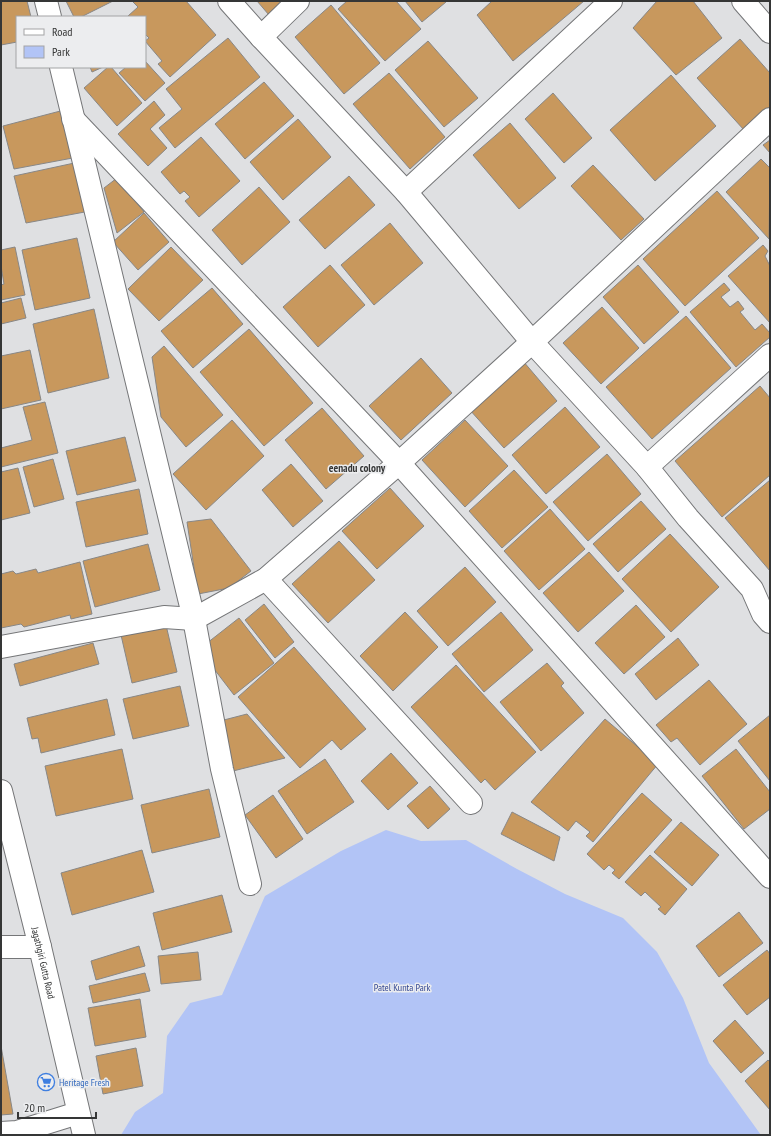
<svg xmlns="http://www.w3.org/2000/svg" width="771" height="1136" font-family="'PT Sans Narrow',sans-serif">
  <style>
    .green { fill: #b2c4f6 }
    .building { fill: #c8985d; stroke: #888786 }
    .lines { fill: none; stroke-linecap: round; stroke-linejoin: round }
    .minor-casing { stroke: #757678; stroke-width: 24 }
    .minor { stroke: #fff; stroke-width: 22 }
    .labels { text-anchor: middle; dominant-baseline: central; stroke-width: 3; stroke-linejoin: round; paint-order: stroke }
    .street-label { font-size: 10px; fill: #353636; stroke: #ecedef }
    .park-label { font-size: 10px; fill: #344792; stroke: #ecedef }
    .shop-label { font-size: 10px; fill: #366cbe; stroke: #ecedef; text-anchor: start }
    .neighbourhood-label { font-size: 11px; font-weight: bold; fill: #353636; stroke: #ecedef }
  </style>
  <rect width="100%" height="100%" fill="#dfe0e2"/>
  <!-- green -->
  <path class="green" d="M386,830L421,841L466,840L517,869L565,894L623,918L657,952L683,998L709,1063L761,1135H121L135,1112L163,1093L167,1036L190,1003L222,995L265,896L341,851Z"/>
  <!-- building -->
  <g class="building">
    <path d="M1,1H27L31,17H17V42L1,45Z"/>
    <path d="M66,1H113L81,17H74Z"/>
    <path d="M132,1H186L216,35L170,77L158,64L162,61L145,41L149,38L145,34V17H130L128,16L138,7Z"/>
    <path d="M257,1H285L269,15Z"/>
    <path d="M347,1H396L421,29L385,61L338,9Z"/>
    <path d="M405,1H445L446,2L422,22Z"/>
    <path d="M492,1H584L513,61L477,15Z"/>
    <path d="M657,1H693L722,38L676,75L633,28Z"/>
    <path d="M331,5L380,63L344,94L295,37Z"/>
    <path d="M228,38L260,77L175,148L159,128L182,109L166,89Z"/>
    <path d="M740,39L770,73V107L744,130L697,78Z"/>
    <path d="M428,41L478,98L444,127L395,70Z"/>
    <path d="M145,61L165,83L145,101L119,73L126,67H145Z"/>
    <path d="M90,67H103L92,72Z"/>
    <path d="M108,67H111L142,103L117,126L84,88Z"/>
    <path d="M389,73L445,137L410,169L353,104Z"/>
    <path d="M671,75L716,126L655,181L610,130Z"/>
    <path d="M264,82L294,116L245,159L215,124Z"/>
    <path d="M553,93L592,138L564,163L525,119Z"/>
    <path d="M154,101L165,115L150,129L167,148L148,166L118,134Z"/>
    <path d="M68,109L78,157L14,169L3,126Z"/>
    <path d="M298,119L331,157L283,200L250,162Z"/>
    <path d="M510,123L556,178L519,209L473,155Z"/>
    <path d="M201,137L240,181L199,217L185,201L190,197L184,191L180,194L161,172Z"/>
    <path d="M770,140V153L763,145Z"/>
    <path d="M761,159L770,168L769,239L726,192Z"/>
    <path d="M79,162L90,211L26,223L14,176Z"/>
    <path d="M593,165L644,219L621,240L571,186Z"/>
    <path d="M349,176L375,205L325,249L299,220Z"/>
    <path d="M117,178L144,212L117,233L104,188Z"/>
    <path d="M259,187L290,222L242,265L212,230Z"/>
    <path d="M717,191L759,238L685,306L643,259Z"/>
    <path d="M144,213L169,242L138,270L113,242Z"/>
    <path d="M390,223L423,263L374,305L341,265Z"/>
    <path d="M77,238L90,298L35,310L22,250Z"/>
    <path d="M763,245L768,251L765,256L770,266V323L728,276Z"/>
    <path d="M15,247L25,295L1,300V285L4,284L1,266V250Z"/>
    <path d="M171,247L203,280L159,321L128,289Z"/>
    <path d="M330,265L365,305L318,347L283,307Z"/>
    <path d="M638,265L679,312L644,344L603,297Z"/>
    <path d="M724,283L730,290L721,297L730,307L738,301L744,309L740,312L755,330L762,324L770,333V337L736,367L690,312Z"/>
    <path d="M212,288L243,324L193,368L161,331Z"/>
    <path d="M21,298L26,318L1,324V303Z"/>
    <path d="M602,307L639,348L601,384L563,343Z"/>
    <path d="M94,309L109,378L48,393L33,324Z"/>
    <path d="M686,316L731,368L652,439L606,387Z"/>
    <path d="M249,329L313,403L264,446L200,372Z"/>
    <path d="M164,346L223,415L186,447L161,417L152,357Z"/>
    <path d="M30,350L41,400L1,409V356Z"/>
    <path d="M421,358L452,393L401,440L369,406Z"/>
    <path d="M523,361L557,401L504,448L469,409Z"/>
    <path d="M760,386L770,398V475L722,517L675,461Z"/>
    <path d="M45,402L58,453L1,467V448L32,440L23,407Z"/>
    <path d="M565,407L600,447L546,494L512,455Z"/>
    <path d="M322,408L364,456L326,489L285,440Z"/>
    <path d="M232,420L264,456L206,510L173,474Z"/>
    <path d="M465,420L508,466L465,507L422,460Z"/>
    <path d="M125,437L136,481L77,495L66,451Z"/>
    <path d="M607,454L641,494L588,541L553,502Z"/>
    <path d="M53,459L64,499L34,507L23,467Z"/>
    <path d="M291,464L323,501L293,527L262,490Z"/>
    <path d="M18,468L30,513L1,520V472Z"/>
    <path d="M514,470L548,507L502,548L469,511Z"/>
    <path d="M770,480V571L725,518Z"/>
    <path d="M390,488L424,526L377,569L342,531Z"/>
    <path d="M139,489L148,534L86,547L76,502Z"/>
    <path d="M641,501L666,529L618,572L593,544Z"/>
    <path d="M550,509L585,549L539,590L504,551Z"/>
    <path d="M211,519L251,571L229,588L198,594L187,522Z"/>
    <path d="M670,534L719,587L671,632L622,579Z"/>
    <path d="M339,541L375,580L328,623L292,584Z"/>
    <path d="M148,544L160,590L95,607L83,561Z"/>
    <path d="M589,552L624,591L578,632L543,593Z"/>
    <path d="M80,562L92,614L71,619L70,615L24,627L21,624L1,628V574L13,571L16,574L36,569L38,573Z"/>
    <path d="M465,567L496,602L448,646L417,611Z"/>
    <path d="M264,604L294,642L275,658L245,620Z"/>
    <path d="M636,605L665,637L624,674L595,643Z"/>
    <path d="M405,612L438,647L393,691L360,656Z"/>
    <path d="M501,612L533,650L484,692L452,654Z"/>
    <path d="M239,618L274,663L234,695L208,661L202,647Z"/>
    <path d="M166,625L177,672L132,683L121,635Z"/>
    <path d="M678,638L699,665L656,700L635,674Z"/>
    <path d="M93,643L99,664L20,686L14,664Z"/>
    <path d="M294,647L366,729L341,750L332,740L300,768L238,697Z"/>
    <path d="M547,663L564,683L561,686L584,713L541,751L500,702Z"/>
    <path d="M456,665L536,752L495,790L485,779L481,783L411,707Z"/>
    <path d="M709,680L747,724L700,765L677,738L671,742L656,725Z"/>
    <path d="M180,686L189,726L133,739L123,699Z"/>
    <path d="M107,699L115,735L41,753L38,738L32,739L27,718Z"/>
    <path d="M247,714L285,758L233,771L220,721Z"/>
    <path d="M770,715V781L738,741Z"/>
    <path d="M605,719L658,764L593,842L586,836L590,832L576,821L568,831L531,802Z"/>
    <path d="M122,749L133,799L56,816L45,766Z"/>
    <path d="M736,749L770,792V809L744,829L702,776Z"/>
    <path d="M391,753L418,783L388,810L361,781Z"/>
    <path d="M325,759L354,802L307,834L278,791Z"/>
    <path d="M430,786L450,809L428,829L407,806Z"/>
    <path d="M209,789L220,837L152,853L141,805Z"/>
    <path d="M642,793L672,820L619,879L612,873L615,870L609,865L604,870L587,854Z"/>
    <path d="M273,795L303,839L276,858L245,815Z"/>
    <path d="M512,812L560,837L554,861L501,834Z"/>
    <path d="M681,822L719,855L692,886L654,852Z"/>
    <path d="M142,850L154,892L72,915L61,873Z"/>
    <path d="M650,855L687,889L665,915L658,909L661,907L645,892L641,896L625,882Z"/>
    <path d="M222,895L232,932L162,950L153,913Z"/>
    <path d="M739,912L763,943L719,977L696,946Z"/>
    <path d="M139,946L145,966L96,980L91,961Z"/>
    <path d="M767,950L770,954V997L747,1015L723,985Z"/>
    <path d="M198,952L201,980L161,984L158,956Z"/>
    <path d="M145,973L150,991L93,1003L89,986Z"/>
    <path d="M140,999L146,1037L95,1046L88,1008Z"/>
    <path d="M735,1020L764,1053L741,1073L713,1041Z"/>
    <path d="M1,1046L13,1114L1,1115Z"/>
    <path d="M136,1048L143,1086L103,1094L96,1056Z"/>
    <path d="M768,1060L770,1062V1110L745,1081Z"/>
  </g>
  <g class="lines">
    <!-- minor casing -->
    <g class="minor-casing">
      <g id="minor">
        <path d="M46,1L50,17"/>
        <path d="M229,1L261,37L406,192L532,342L647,467L688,518L752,589L763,614L770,622"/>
        <path d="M743,1L770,32"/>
        <path d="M261,37L298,1"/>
        <path d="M61,67L194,619L222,769L250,884"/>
        <path d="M73,119L399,463L770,877"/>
        <path d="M406,192L611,1"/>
        <path d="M647,467L770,355"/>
        <path d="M266,579L471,803"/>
        <path d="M1,647L164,617L194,619L266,579L399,463L532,342L770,119"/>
        <path id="s1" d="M1,791L40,947L84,1135"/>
        <path d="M1,947H40"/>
        <path d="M1,1133L17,1132L78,1113"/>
      </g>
    </g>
    <!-- minor -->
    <use href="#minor" class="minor"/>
  </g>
  <!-- icons -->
  <defs>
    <g id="supermarket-ring" transform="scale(0.9)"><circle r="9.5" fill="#ecedef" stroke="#3f7fe0" stroke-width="1.5"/><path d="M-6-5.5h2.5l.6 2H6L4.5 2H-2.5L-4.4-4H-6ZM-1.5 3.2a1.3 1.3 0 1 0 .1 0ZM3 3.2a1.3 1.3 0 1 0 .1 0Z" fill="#3f7fe0"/></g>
  </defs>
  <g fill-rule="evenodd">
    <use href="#supermarket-ring" x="46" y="1082"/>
  </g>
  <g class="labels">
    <!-- street labels -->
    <g class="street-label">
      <text stroke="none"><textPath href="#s1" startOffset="177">Jagathgiri Gutta Road</textPath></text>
    </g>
    <!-- park labels -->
    <g class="park-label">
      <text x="402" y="987">Patel Kunta Park</text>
    </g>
    <!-- shop labels -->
    <g class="shop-label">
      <text x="59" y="1082">Heritage Fresh</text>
    </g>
    <!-- neighbourhood labels -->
    <g class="neighbourhood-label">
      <text x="357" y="468">eenadu colony</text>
    </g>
  </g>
  <!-- border -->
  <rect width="771" height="1136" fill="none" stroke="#353636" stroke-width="4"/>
  <!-- legend -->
  <rect x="16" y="16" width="130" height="52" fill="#ecedef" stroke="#a3a4a5"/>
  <rect x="24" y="29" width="20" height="6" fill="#ffffff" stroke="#a3a4a5"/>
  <text x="52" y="36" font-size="12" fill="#353636">Road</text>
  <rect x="24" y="46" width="20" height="12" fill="#b2c4f6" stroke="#a3a4a5"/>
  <text x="52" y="56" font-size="12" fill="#353636">Park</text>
  <!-- scale -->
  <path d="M18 1112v6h78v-6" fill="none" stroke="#353636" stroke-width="2"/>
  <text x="24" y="1112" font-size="12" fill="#353636" stroke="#ecedef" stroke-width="3" paint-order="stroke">20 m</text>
</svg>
